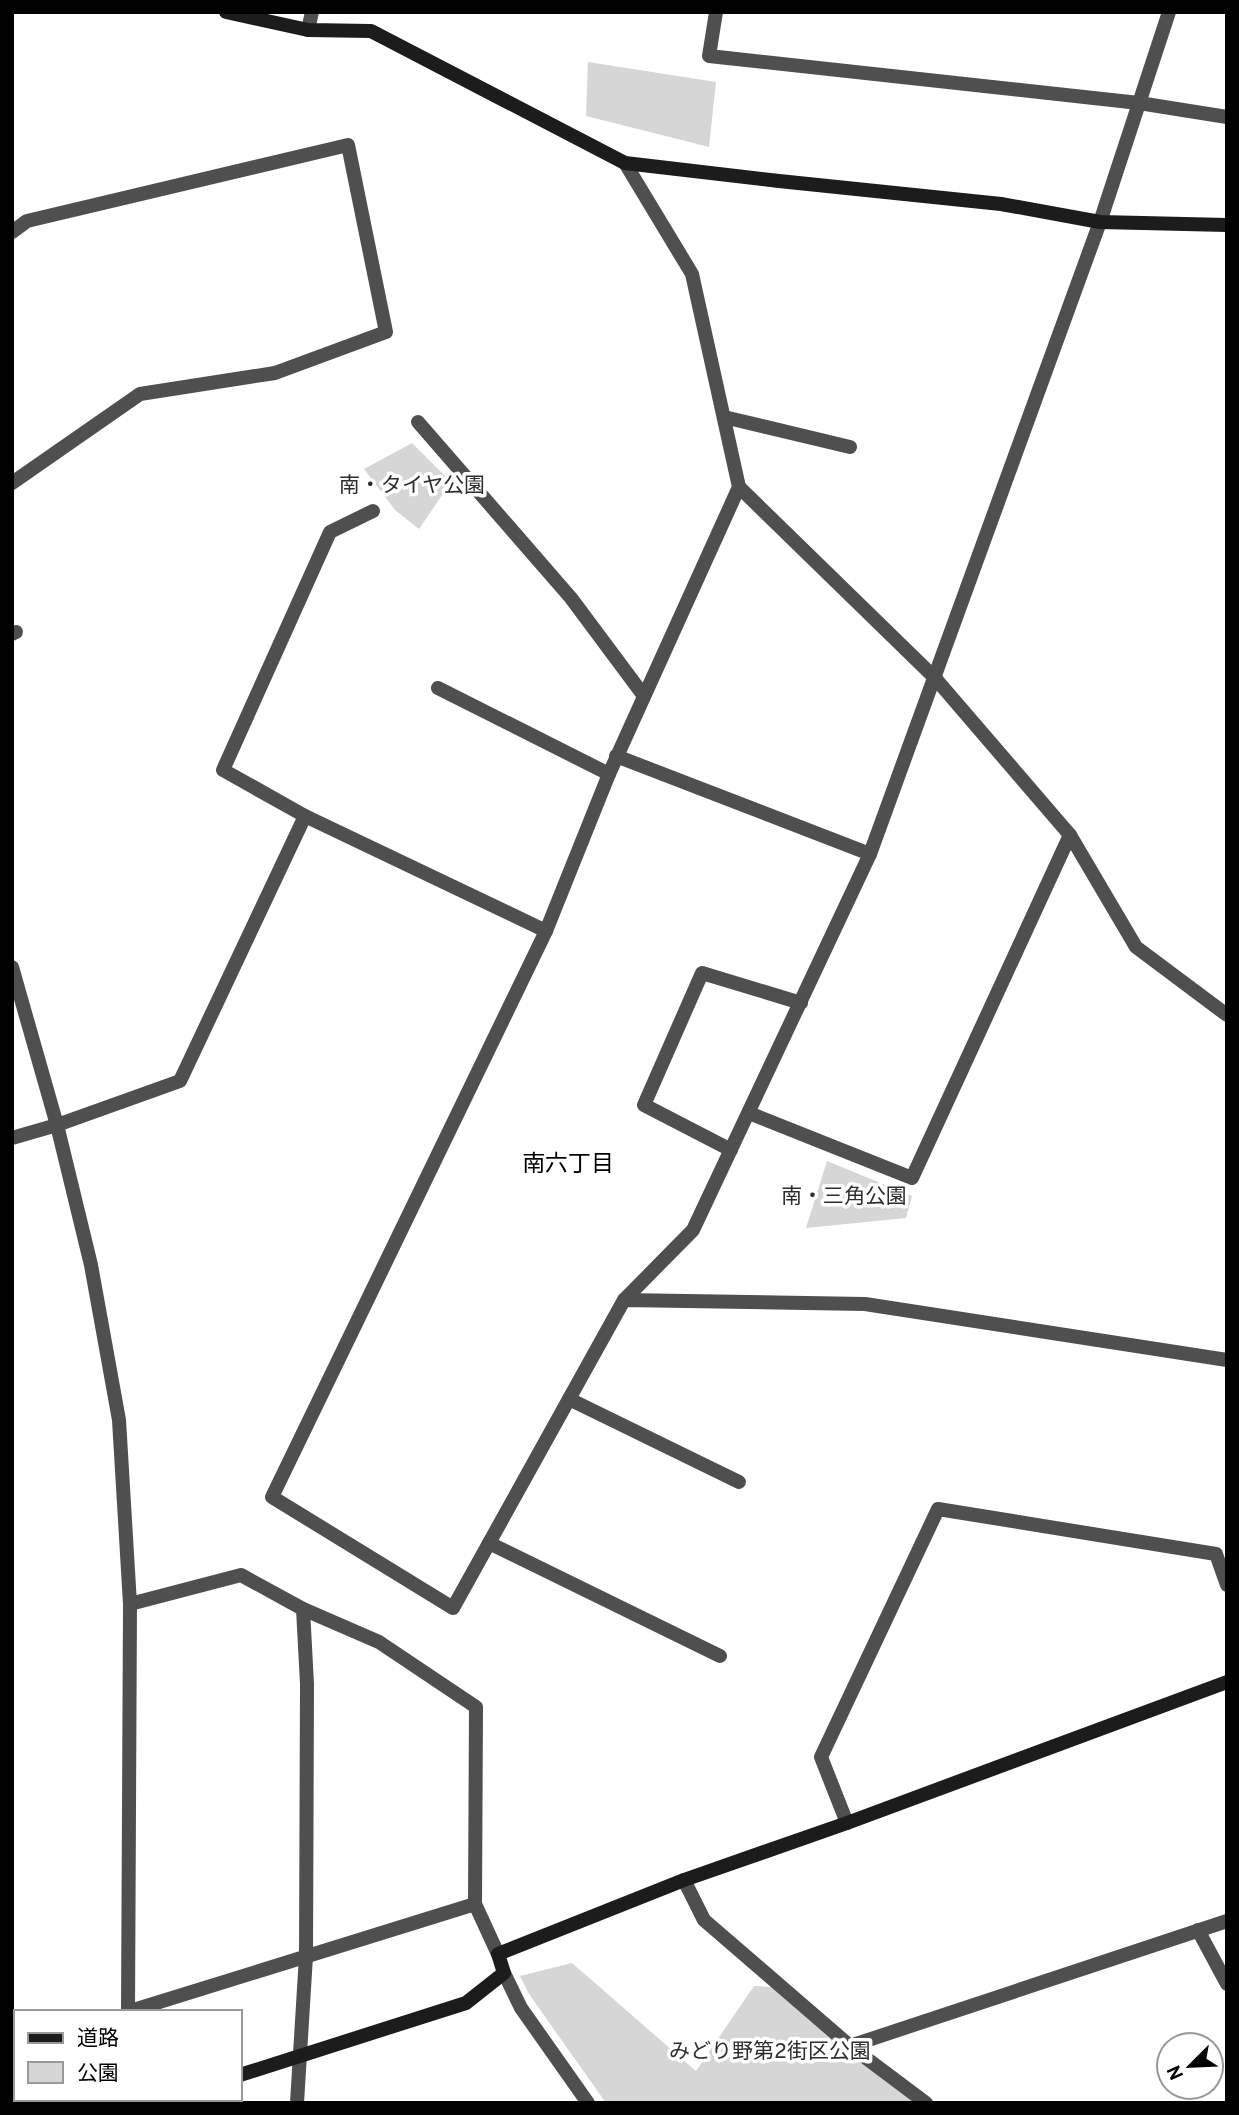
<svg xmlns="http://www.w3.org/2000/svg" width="1239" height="2115" font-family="Overpass,'Noto Sans JP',sans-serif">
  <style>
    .green { fill: #d6d6d6 }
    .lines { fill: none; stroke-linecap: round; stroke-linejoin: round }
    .street { stroke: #4f4f4f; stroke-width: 14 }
    .secondary { stroke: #1c1c1c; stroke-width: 14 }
    .labels { text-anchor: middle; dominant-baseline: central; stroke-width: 7; stroke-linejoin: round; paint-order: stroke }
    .park-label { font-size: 21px; fill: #2d2d2d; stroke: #fff }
    .neighbourhood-label { font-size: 23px; fill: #000; stroke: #fff }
  </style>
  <rect width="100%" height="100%" fill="#fff"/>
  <!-- green -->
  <g class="green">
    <path d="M588,62L716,82L709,147L586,116Z"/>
    <path d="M412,443L451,482L419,529L395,510L364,469Z"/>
    <path d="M827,1161L912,1196L906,1218L806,1228Z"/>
    <path d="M572,1963L696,2071L754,1986L772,1987L917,2103H606L529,1994L520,1976Z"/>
  </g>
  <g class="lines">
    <!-- street -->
    <g class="street">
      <path d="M716,12L709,56L1139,103L1227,117"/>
      <path d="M308,30L312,12"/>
      <path d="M625,163L692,274L739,487L609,774L546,931L272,1497L453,1608L624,1300L865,1304L1227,1360"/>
      <path d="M12,232L27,221L348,145L386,332L275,373L140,394L12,483"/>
      <path d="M724,417L850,447"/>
      <path d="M418,422L571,598L644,696"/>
      <path d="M739,487L935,678L1070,835L1136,947L1227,1015"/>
      <path d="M12,634L16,632"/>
      <path d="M438,688L609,774"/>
      <path d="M616,756L870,854"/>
      <path d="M305,816L546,931"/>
      <path d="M12,967L57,1125L91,1265L119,1420L130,1604L241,1575L303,1609L379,1642L476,1707L475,1904L498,1954"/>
      <path d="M749,1113L912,1178L1070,835"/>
      <path d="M12,1138L57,1125L180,1081L305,816L223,770L330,532L373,511"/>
      <path d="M731,1150L644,1105L702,973L801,1003"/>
      <path d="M624,1300L693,1230L870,854L1100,222L1169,12"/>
      <path d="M569,1399L739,1482"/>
      <path d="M489,1543L720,1656"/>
      <path d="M847,1823L821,1757L938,1509L1216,1554L1227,1585"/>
      <path d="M684,1880L704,1920L850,2046L926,2103"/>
      <path d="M1198,1930L1227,1984"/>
      <path d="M504,1973L521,2008L588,2103"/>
      <path d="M128,2011L130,1604"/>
      <path d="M127,2012L475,1904"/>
      <path d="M850,2046L1227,1921"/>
      <path d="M12,2049L16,2048"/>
      <path d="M297,2103L306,1956L307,1684L303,1609"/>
    </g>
    <!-- secondary -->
    <g class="secondary">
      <path d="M226,12L308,30L371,31L625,163L779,181L1001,204L1100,222L1227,225"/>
      <path d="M240,2075L466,2003L504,1973L498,1954L684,1880L847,1823L1227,1682"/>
      <path d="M155,2103L166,2099"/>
    </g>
  </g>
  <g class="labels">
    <!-- park labels -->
    <g class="park-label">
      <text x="412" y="486">南・タイヤ公園</text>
      <text x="844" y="1197">南・三角公園</text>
      <text x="770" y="2052">みどり野第2街区公園</text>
    </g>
    <!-- neighbourhood labels -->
    <g class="neighbourhood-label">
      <text x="568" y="1165">南六丁目</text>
    </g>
  </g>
  <!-- border -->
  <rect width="1239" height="2115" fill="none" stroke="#000000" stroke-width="28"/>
  <!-- legend -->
  <rect x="14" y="2010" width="228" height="91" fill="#ffffff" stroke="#999999" stroke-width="2"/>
  <rect x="28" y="2033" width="35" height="10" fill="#1c1c1c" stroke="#999999" stroke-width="2"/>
  <text x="77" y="2045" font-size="21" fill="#000000">道路</text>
  <rect x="28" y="2062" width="35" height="21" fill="#d6d6d6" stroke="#999999" stroke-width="2"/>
  <text x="77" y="2080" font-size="21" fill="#000000">公園</text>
  <!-- north arrow -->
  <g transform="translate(1190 2066) rotate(246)"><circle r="33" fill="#ffffff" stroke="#999999" stroke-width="2"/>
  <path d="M0-5L12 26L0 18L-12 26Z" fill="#000000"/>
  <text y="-10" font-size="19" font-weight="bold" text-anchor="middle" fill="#000000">N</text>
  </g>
</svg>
